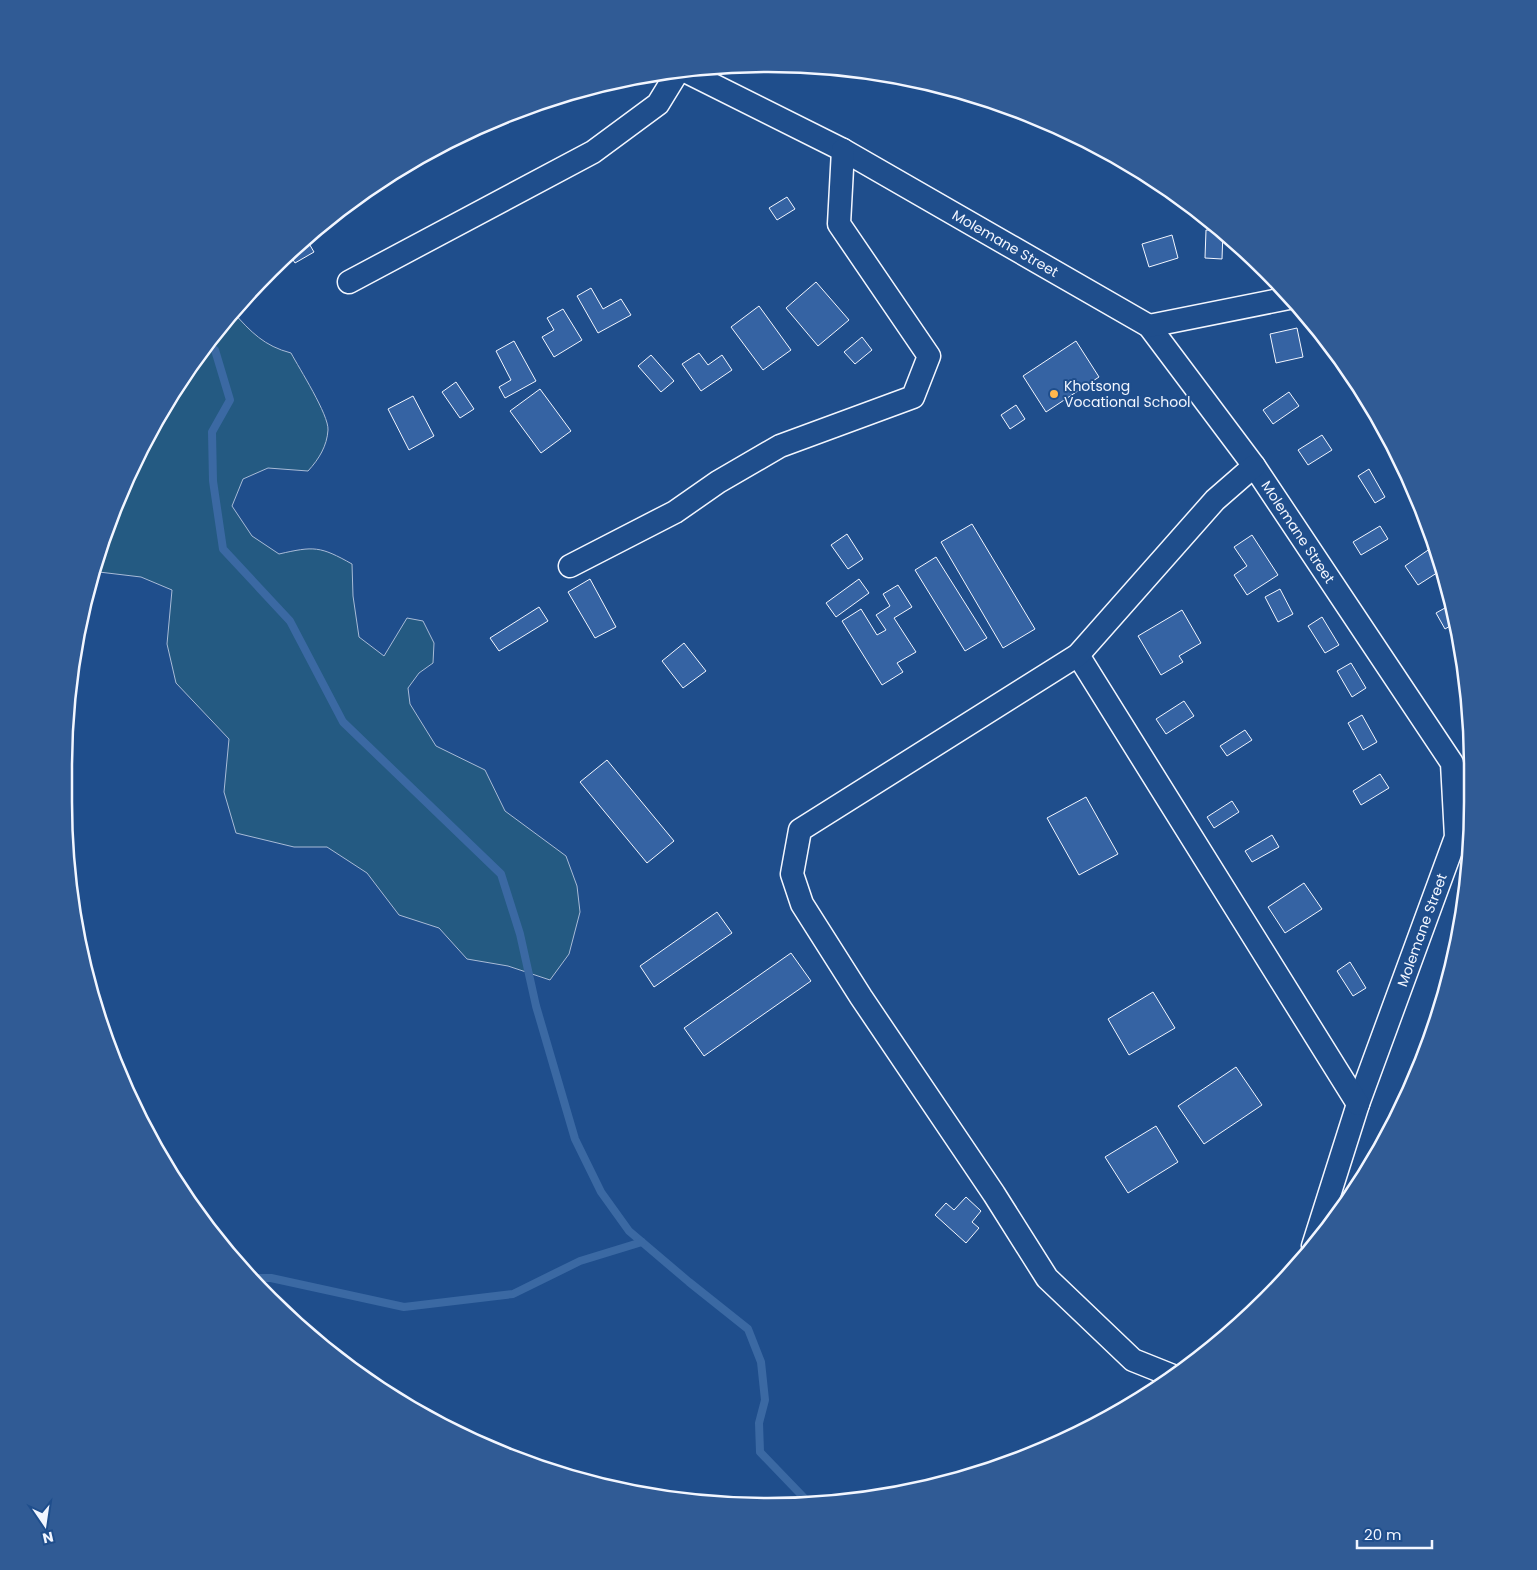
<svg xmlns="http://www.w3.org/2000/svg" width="1537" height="1570" font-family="Poppins,sans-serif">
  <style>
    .green { fill: #245a82; stroke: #a8bbd7 }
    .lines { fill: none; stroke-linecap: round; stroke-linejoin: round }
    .stream { stroke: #3b69a3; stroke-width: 8 }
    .building { fill: #3563a3; stroke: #f2f6ff }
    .minor-casing { stroke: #f2f6ff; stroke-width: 25 }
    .minor { stroke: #1f4e8c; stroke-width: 22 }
    .poi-dot { fill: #ffb74d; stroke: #1f4e8c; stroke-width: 2 }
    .labels { text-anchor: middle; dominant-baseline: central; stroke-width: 4; stroke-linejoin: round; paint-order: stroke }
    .street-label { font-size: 14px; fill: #f2f6ff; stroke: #1f4e8c }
    .poi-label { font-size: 14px; fill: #f2f6ff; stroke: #1f4e8c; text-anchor: start }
    .rim { fill: none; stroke: #f2f6ff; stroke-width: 2.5 }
  </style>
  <rect width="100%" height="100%" fill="#1f4e8c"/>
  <!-- green -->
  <path class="green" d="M233,312C251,332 264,346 291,353C299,368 329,415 328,430C327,446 319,459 308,471L268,468L243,479L232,506L252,536L279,554C314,546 320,546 352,564L353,596L359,637L384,656L407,618L423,621L434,643L433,663L419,673L408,688L410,704L436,746L485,770L505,811L566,856L577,886L580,912L569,954L550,980L508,966L467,959L439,928L399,915L367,873L327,847H294L236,833L224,792L229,739L176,683L167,644L172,590L141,577L99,572L95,567L101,542L158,416Z"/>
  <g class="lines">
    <!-- stream -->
    <g class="stream">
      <path d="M208,346L215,350L230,400L212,432L213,481L223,549L290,621L343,722L501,874L520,934L536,1006L575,1139L601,1192L629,1231L689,1282L748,1329L761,1362L765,1400L759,1423L760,1452L811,1505"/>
      <path d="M252,1278H271L404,1307L513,1294L580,1261L642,1242"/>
    </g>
  </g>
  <!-- building -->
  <g class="building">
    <path d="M462,135L465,139L450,148L446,143Z"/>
    <path d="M787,197L795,209L777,220L769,208Z"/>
    <path d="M1206,230L1223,231L1222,259L1205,258Z"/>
    <path d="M1172,235L1178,258L1149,267L1142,244Z"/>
    <path d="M307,240L314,252L295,263L290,255Z"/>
    <path d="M816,282L849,320L818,346L786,308Z"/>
    <path d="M591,288L603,309L621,299L631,315L598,333L577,296Z"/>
    <path d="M759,306L791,350L763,370L731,327Z"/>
    <path d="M563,309L582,340L554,357L542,337L554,330L547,318Z"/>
    <path d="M1297,328L1303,357L1276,363L1270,334Z"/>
    <path d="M862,337L872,350L855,364L844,352Z"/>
    <path d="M514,341L536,381L505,398L499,387L511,380L496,351Z"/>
    <path d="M1076,341L1099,377L1046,412L1023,376Z"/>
    <path d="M699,353L708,365L722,355L732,370L701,391L682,364Z"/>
    <path d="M651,355L674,381L661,392L638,366Z"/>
    <path d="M456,382L474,409L460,418L442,392Z"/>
    <path d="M540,389L571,431L541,453L510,411Z"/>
    <path d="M1289,392L1299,406L1273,424L1263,410Z"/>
    <path d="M413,396L434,436L409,450L388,409Z"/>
    <path d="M1016,405L1025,419L1010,429L1001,415Z"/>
    <path d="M1322,435L1332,450L1308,465L1298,450Z"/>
    <path d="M1369,469L1385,497L1375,503L1358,476Z"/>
    <path d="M972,524L1035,629L1003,648L941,542Z"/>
    <path d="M1380,526L1388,539L1361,555L1353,542Z"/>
    <path d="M847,534L863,559L848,569L831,545Z"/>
    <path d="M1252,535L1278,575L1247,595L1234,575L1247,566L1234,547Z"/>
    <path d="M1434,546L1443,569L1418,585L1405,566Z"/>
    <path d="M936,557L987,638L965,651L915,570Z"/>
    <path d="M590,579L616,627L595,638L568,592Z"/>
    <path d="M859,579L869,593L836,617L826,603Z"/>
    <path d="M898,585L912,607L894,618L916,652L897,663L903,672L882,685L842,621L861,609L877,635L886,630L876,615L890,606L883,594Z"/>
    <path d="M1280,589L1293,614L1278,622L1265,597Z"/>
    <path d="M1452,604L1455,623L1445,629L1436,613Z"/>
    <path d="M539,607L548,621L499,651L490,638Z"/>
    <path d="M1182,610L1201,643L1179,656L1183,662L1161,675L1138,636Z"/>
    <path d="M1322,617L1339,645L1325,653L1308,626Z"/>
    <path d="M684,643L706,671L683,688L662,661Z"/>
    <path d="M1351,663L1366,688L1352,697L1337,671Z"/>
    <path d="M1184,701L1194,716L1166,734L1156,719Z"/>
    <path d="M1362,715L1377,742L1363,750L1348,723Z"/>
    <path d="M1245,730L1252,740L1227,756L1220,746Z"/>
    <path d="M607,760L674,841L647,863L580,782Z"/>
    <path d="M1380,774L1389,788L1361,805L1353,791Z"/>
    <path d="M1086,797L1118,854L1079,875L1047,818Z"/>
    <path d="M1232,801L1239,812L1214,828L1207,817Z"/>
    <path d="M1272,835L1279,847L1252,862L1245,851Z"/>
    <path d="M1304,883L1322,909L1285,933L1268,907Z"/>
    <path d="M717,912L732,933L654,987L640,966Z"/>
    <path d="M791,953L811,981L704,1056L684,1028Z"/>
    <path d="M1350,962L1366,988L1353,996L1337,971Z"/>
    <path d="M1153,992L1175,1028L1129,1055L1108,1019Z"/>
    <path d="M1236,1067L1262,1105L1204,1144L1178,1106Z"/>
    <path d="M1156,1126L1178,1162L1128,1193L1105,1157Z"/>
    <path d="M1365,1165L1370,1167L1359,1182Z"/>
    <path d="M966,1197L981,1211L972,1222L979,1228L966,1243L935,1215L946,1203L954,1210Z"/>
  </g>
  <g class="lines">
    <!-- minor casing -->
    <g class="minor-casing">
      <g id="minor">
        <path id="s1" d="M685,71L843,150L1149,326L1254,466L1452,763L1456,837L1358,1104L1313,1246"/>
        <path d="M349,282L593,152L658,104L677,73"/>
        <path d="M1149,326L1289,298"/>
        <path d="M570,566L675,512L718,482L780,446L913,397L929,356L839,224L843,150"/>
        <path d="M1078,655L1358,1104"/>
        <path d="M1173,1376L1133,1360L1047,1278L994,1194L861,997L802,904L792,874L800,830L1078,655L1215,500L1254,466"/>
      </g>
    </g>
    <!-- minor -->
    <use href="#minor" class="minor"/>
  </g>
  <!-- markers -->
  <circle class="poi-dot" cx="1054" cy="394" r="5"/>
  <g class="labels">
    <!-- street labels -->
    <g class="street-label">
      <text stroke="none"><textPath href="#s1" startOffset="364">Molemane Street</textPath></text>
      <text stroke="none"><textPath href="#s1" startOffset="784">Molemane Street</textPath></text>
      <text transform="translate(1422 930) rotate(-70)">Molemane Street</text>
    </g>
    <!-- poi labels -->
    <g class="poi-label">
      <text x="1064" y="386">Khotsong<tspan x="1064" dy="16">Vocational School</tspan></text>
    </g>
  </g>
  <!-- crop -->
  <path d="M0 0H1537V1570H0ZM768 72H768A696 696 0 0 1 1464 768V802A696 696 0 0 1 768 1498H768A696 696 0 0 1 72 802V768A696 696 0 0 1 768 72Z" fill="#305b95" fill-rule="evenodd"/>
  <path class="rim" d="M768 72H768A696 696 0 0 1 1464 768V802A696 696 0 0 1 768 1498H768A696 696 0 0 1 72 802V768A696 696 0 0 1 768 72Z"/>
  <!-- north arrow -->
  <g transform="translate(45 1525) rotate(167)" stroke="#1f4e8c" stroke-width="4" paint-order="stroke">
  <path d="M0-4L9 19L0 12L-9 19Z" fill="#f2f6ff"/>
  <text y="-8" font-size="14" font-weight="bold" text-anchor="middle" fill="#f2f6ff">N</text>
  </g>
  <!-- scale -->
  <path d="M1357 1540v8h75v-8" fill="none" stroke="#f2f6ff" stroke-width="2.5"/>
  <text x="1364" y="1540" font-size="15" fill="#f2f6ff" stroke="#1f4e8c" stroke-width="4" paint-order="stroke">20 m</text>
</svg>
